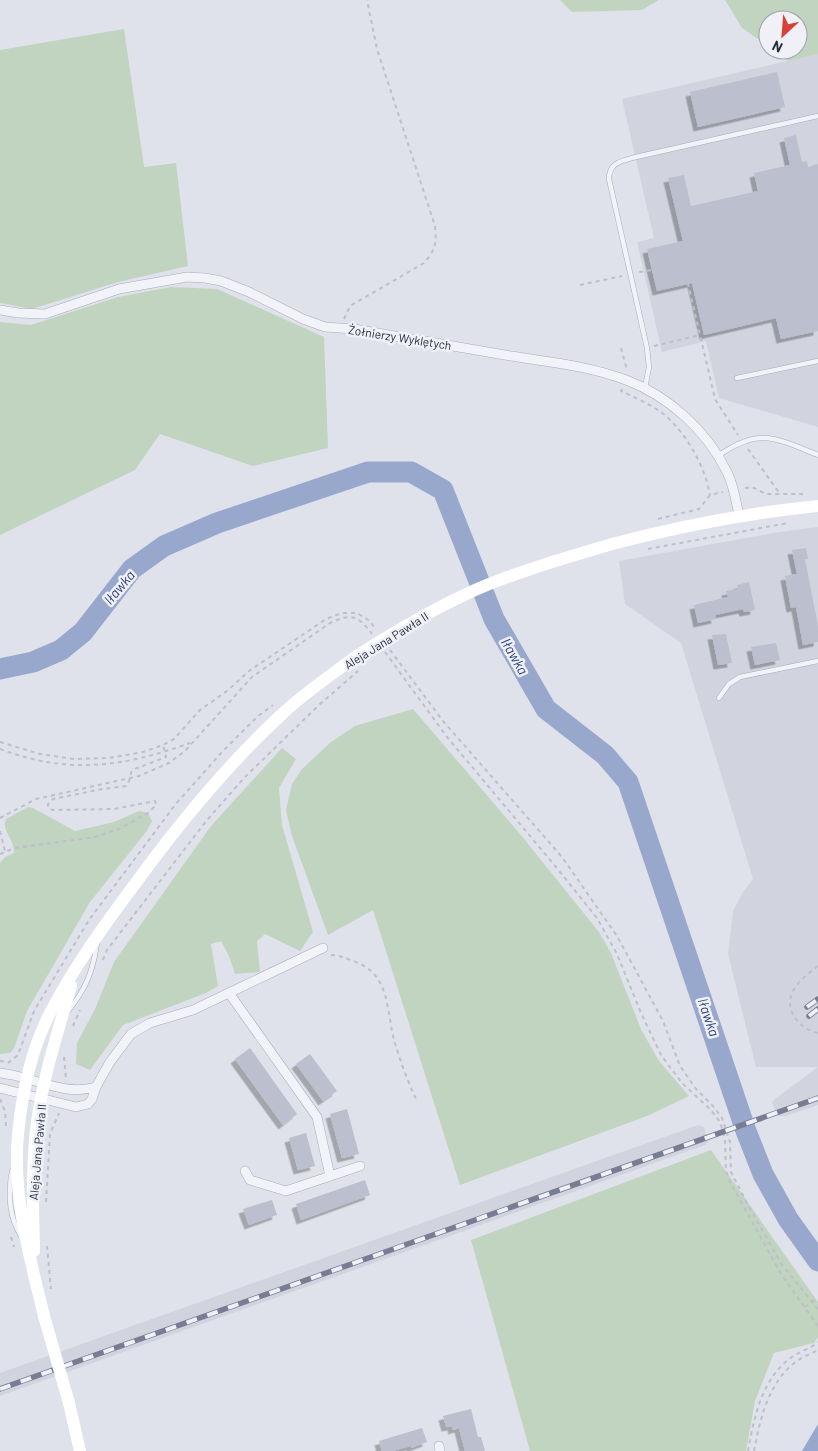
<svg xmlns="http://www.w3.org/2000/svg" width="818" height="1451" font-family="Barlow,sans-serif">
  <style>
    .built { fill: #d1d4df }
    .green { fill: #c1d4c0 }
    .water { fill: #98a7cc }
    .lines { fill: none; stroke-linecap: round; stroke-linejoin: round }
    .river { stroke: #98a7cc; stroke-width: 21 }
    .building { fill: #bcbfcd; filter: url(#shadow) }
    .lane-casing { stroke: #a8abb8; stroke-width: 5.5 }
    .street-casing { stroke: #a8abb8; stroke-width: 10 }
    .path { stroke: #bdbfc9; stroke-width: 2; stroke-dasharray: 4 4; stroke-linecap: butt }
    .lane { stroke: #f2f3f8; stroke-width: 4.5 }
    .street { stroke: #f2f3f8; stroke-width: 9 }
    .secondary { stroke: #fff; stroke-width: 12 }
    .rail-casing { stroke: #787d94; stroke-width: 5.5 }
    .rail { stroke: #eff1f7; stroke-width: 4; stroke-dasharray: 11; stroke-linecap: butt }
    .secondary-bridge { stroke: #fff; stroke-width: 12 }
    .labels { text-anchor: middle; dominant-baseline: central; stroke-width: 5; stroke-linejoin: round; paint-order: stroke }
    .street-label { font-size: 12px; fill: #272c42; stroke: #eff1f7 }
    .water-label { font-size: 14px; font-style: italic; fill: #2e4179; stroke: #eff1f7 }
  </style>
  <defs>
    <filter id="shadow"><feDropShadow dx="-4.5" dy="4.5" stdDeviation="0" flood-color="#0004"/></filter>
  </defs>
  <rect width="100%" height="100%" fill="#dfe2ea"/>
  <!-- built -->
  <g class="built">
    <path d="M818,54V427L719,398L706,341L662,352L637,242L654,238L622,99Z"/>
    <path d="M818,527V1105L786,1116H777L772,1102L775,1099L818,1067H756L728,954L733,911L743,892L753,879L681,643L625,604L619,561L779,532Z"/>
    <path d="M698,1125L704,1127L707,1137L709,1141L705,1145L0,1396V1373Z"/>
  </g>
  <!-- green -->
  <g class="green">
    <path d="M560,0H659L642,10L572,12Z"/>
    <path d="M725,0H818V54L788,61L773,50H798V20H768V46L742,28Z"/>
    <path d="M124,29L144,167L176,163L188,266L118,282L32,309L0,303V50Z"/>
    <path d="M171,287L217,289L324,337L328,448L253,466L160,434L135,470L0,535V322L31,325L118,297Z"/>
    <path d="M413,709L520,834L599,932L611,953L641,1029L659,1061L689,1096L647,1116L460,1185L373,910L328,935L292,836L286,810L292,784L302,769L331,742L355,726Z"/>
    <path d="M282,748L296,759L279,788L282,825L313,932L300,951L265,934L257,941L260,972L235,974L229,956L221,941L211,944L218,986L206,993L123,1025L90,1070L76,1064L77,1043L95,1009L114,962L211,826Z"/>
    <path d="M28,807L33,808L75,831L114,822L139,811L148,813L152,821L146,832L90,902L27,1011L14,1048L10,1053L0,1054V863L5,857L14,853C15,839 1,832 6,819Z"/>
    <path d="M711,1150L818,1302V1337L814,1343L774,1353L755,1401L746,1451H530L471,1240Z"/>
  </g>
  <!-- water -->
  <path class="water" d="M818,1424V1451H802Z"/>
  <g class="lines">
    <!-- river -->
    <path class="river" d="M0,669L33,662L61,650L83,632L132,569L164,546L217,523L368,472H411L443,490L494,619L546,709L605,755L628,782L746,1131L763,1174L788,1219L818,1261"/>
  </g>
  <!-- building -->
  <g class="building">
    <path d="M777,72L785,107L698,127L690,92Z"/>
    <path d="M796,135L802,162L807,161L808,167L818,164V331L781,339L776,318L704,335L692,283L657,291L647,249L683,241L668,178L684,175L691,206L758,191L754,173L790,165L784,138Z"/>
    <path d="M806,548L808,559H805L818,626V642L803,645L796,607L791,608L785,576L797,574L792,550Z"/>
    <path d="M749,582L755,610L744,612L743,609L715,615L716,619L698,623L694,605L728,597L726,591L738,589L737,585Z"/>
    <path d="M726,634L732,663L718,665L712,635Z"/>
    <path d="M776,643L780,660L755,665L751,647Z"/>
    <path d="M250,1048L297,1114L283,1125L235,1059Z"/>
    <path d="M310,1054L337,1091L323,1101L296,1064Z"/>
    <path d="M347,1109L359,1154L342,1158L330,1114Z"/>
    <path d="M306,1133L315,1166L298,1170L289,1138Z"/>
    <path d="M365,1180L370,1195L301,1220L296,1204Z"/>
    <path d="M272,1200L277,1215L249,1225L243,1209Z"/>
    <path d="M471,1409L478,1437H481L485,1451H465L459,1428L453,1430L452,1426L446,1427L443,1416Z"/>
    <path d="M422,1428L427,1442L411,1448V1446L392,1451H382L379,1441Z"/>
  </g>
  <g class="lines">
    <!-- lane casing -->
    <g class="lane-casing">
      <g id="lane">
        <path d="M737,378L818,361"/>
        <path d="M645,388L649,367L647,348L609,179C609,162 622,161 636,157L818,116"/>
        <path d="M718,456C759,427 775,438 818,455"/>
        <path d="M719,698L729,684L740,677L818,661"/>
        <path d="M68,1011C86,989 93,971 97,943"/>
        <path d="M12,1171C8,1193 9,1217 21,1236"/>
      </g>
    </g>
    <!-- street casing -->
    <g class="street-casing">
      <g id="street">
        <path d="M0,310L18,313L45,314L119,289L187,277L205,278L221,281L249,292L303,319L325,327L354,329C406,338 459,347 511,356C549,362 590,366 626,380C669,396 707,431 727,472C734,486 736,501 739,516"/>
        <path d="M229,993L317,1117L330,1176"/>
        <path d="M0,1073C33,1076 63,1097 96,1087"/>
        <path d="M0,1088L76,1107L88,1104L92,1099L96,1087L110,1062L131,1034L150,1023L193,1010L323,948"/>
        <path d="M245,1171L250,1180L286,1191L360,1166"/>
        <path d="M439,1446L440,1451"/>
      </g>
    </g>
    <!-- path -->
    <g class="path">
      <path d="M639,272L652,270"/>
      <path d="M686,275L715,399L738,435"/>
      <path d="M580,285L622,276"/>
      <path d="M344,319L350,306L424,263C435,250 437,244 435,226L377,49L367,0"/>
      <path d="M654,346L700,335"/>
      <path d="M621,348L627,370"/>
      <path d="M622,389L621,391C636,398 652,405 665,415C687,435 705,466 710,495"/>
      <path d="M748,449L780,494"/>
      <path d="M745,488L752,487L766,494H803"/>
      <path d="M658,519L699,509L710,495L723,492"/>
      <path d="M648,549L788,523"/>
      <path d="M390,650L443,721L562,857L617,936L663,1021L680,1066L696,1089L713,1106L722,1118L730,1142L731,1172L748,1205L782,1265L818,1309"/>
      <path d="M385,652L447,737L556,867L597,918L617,954L641,1013L661,1055L682,1083L711,1110L720,1122L725,1138L726,1171L731,1184L781,1274L818,1326"/>
      <path d="M0,742L40,754L74,759L109,758L143,752L163,745L174,739L200,710L227,691L249,671L326,619L342,613H357L370,621L376,630"/>
      <path d="M0,749C69,775 123,767 190,743"/>
      <path d="M0,818L36,799L139,776L169,763L185,751L252,677L330,623C351,613 358,615 372,634"/>
      <path d="M0,831L5,851"/>
      <path d="M0,854L15,848L95,837L121,828L148,813L156,805L155,801L114,809L52,810L48,807V804L53,799L58,798L102,789L126,786L129,781L132,770L166,757L163,745"/>
      <path d="M331,955C338,955 345,958 353,961C390,973 386,1008 394,1040C400,1061 408,1082 417,1101"/>
      <path d="M103,960L107,950L207,820L244,778L319,705L358,671"/>
      <path d="M818,966C809,973 798,981 793,991C783,1011 800,1029 818,1033"/>
      <path d="M73,1026L80,1010"/>
      <path d="M64,1057L66,1079"/>
      <path d="M0,1061L9,1062"/>
      <path d="M8,1063L18,1055L34,1011L89,920L175,805L222,752L258,716L273,705"/>
      <path d="M0,1099L5,1111L6,1126"/>
      <path d="M46,1202L50,1134L59,1113"/>
      <path d="M11,1237L14,1247"/>
      <path d="M47,1246L51,1289"/>
      <path d="M805,1307L818,1298"/>
      <path d="M748,1451C754,1418 761,1382 788,1360C797,1352 809,1350 818,1342"/>
      <path d="M754,1451C760,1418 769,1381 797,1361C804,1356 811,1354 818,1350"/>
    </g>
    <!-- lane -->
    <use href="#lane" class="lane"/>
    <!-- street -->
    <use href="#street" class="street"/>
    <!-- secondary -->
    <g class="secondary">
      <path d="M612,544C680,526 748,513 818,506"/>
      <path d="M34,1251C33,1206 31,1160 38,1115C45,1071 59,1028 71,986"/>
      <path d="M44,1316C30,1258 12,1195 18,1134C22,1093 31,1050 50,1013C72,970 103,927 132,888C177,826 225,767 281,715C303,694 330,676 355,657"/>
      <path d="M69,1403L80,1451"/>
    </g>
    <!-- rail casing -->
    <g class="rail-casing">
      <g id="rail">
        <path d="M807,1007L818,999"/>
        <path d="M809,1016L818,1009"/>
        <path d="M0,1389L818,1098"/>
      </g>
    </g>
    <!-- rail -->
    <use href="#rail" class="rail"/>
    <!-- secondary-bridge -->
    <g class="secondary-bridge">
      <path d="M355,657C394,632 433,609 475,590C519,571 566,558 612,544"/>
      <path d="M44,1316L69,1403"/>
    </g>
  </g>
  <g class="labels">
    <!-- street labels -->
    <g class="street-label">
      <text transform="translate(400 337) rotate(9)">Żołnierzy Wyklętych</text>
      <text transform="translate(386 640) rotate(-32)">Aleja Jana Pawła II</text>
      <text transform="translate(37 1152) rotate(-85)">Aleja Jana Pawła II</text>
    </g>
    <!-- water labels -->
    <g class="water-label">
      <text transform="translate(119 587) rotate(-50)">Iławka</text>
      <text transform="translate(515 656) rotate(60)">Iławka</text>
      <text transform="translate(709 1017) rotate(71)">Iławka</text>
    </g>
  </g>
  <!-- north arrow -->
  <g transform="translate(783 35) rotate(206)"><circle r="24" fill="#eff1f7" stroke="#9fa2af"/>
  <path d="M0-4L9 19L0 12L-9 19Z" fill="#d8413b"/>
  <text y="-8" font-size="14" font-weight="bold" text-anchor="middle" fill="#272c42">N</text>
  </g>
</svg>
